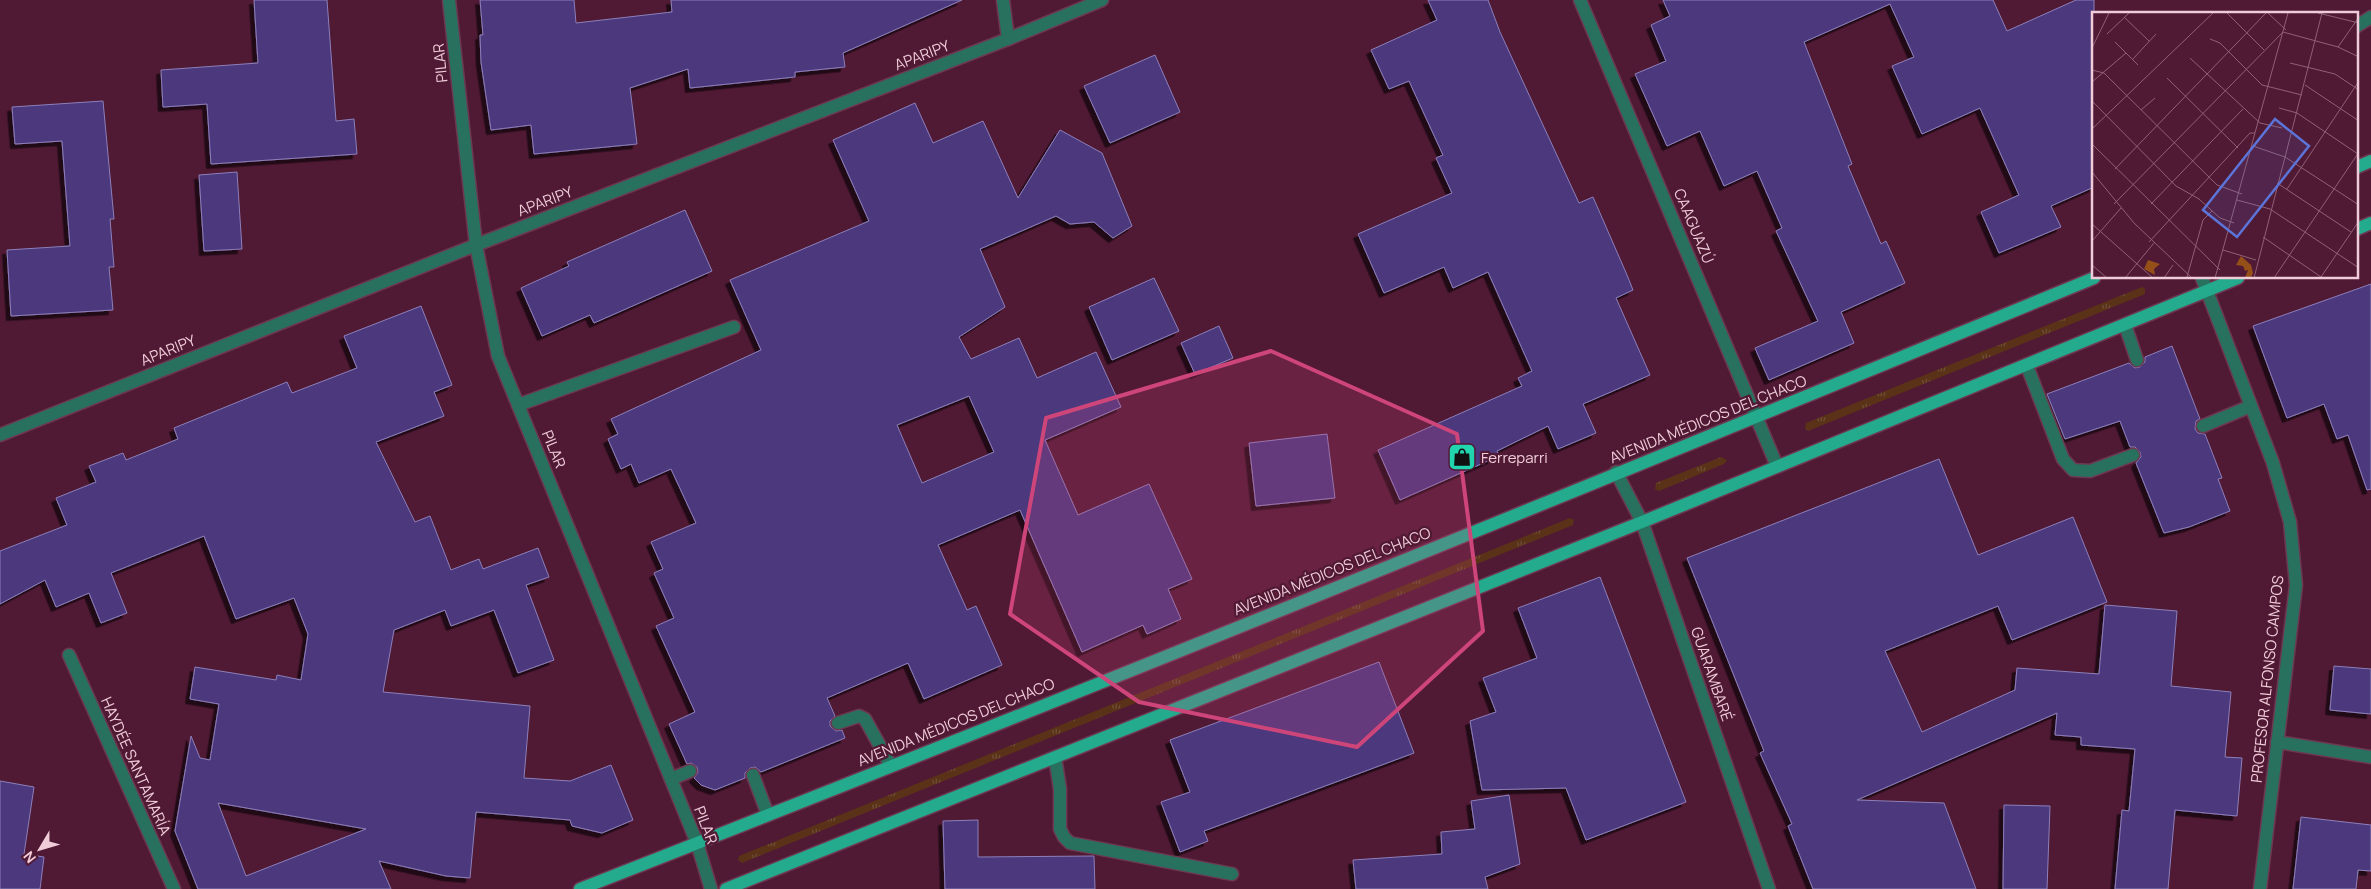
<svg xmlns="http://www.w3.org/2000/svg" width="2371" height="889" font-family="Manrope,sans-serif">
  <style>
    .grass { fill: url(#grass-tufts) }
    .building { fill: #4b377d; stroke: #8c80bb; fill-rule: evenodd; filter: url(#shadow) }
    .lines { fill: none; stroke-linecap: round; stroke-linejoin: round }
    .service-casing { stroke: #6d3952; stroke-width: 15 }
    .minor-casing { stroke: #6d3952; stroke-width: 15 }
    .tertiary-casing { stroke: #6d3952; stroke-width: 15 }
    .primary-casing { stroke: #6d3952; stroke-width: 15 }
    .service { stroke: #27715e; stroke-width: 12 }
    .minor { stroke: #27715e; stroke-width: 12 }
    .tertiary { stroke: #27715e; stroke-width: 12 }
    .primary { stroke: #24aa8c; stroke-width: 12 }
    .marked { fill: #ce457a; fill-opacity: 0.2; stroke: #ce457a; stroke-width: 4; stroke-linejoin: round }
    .labels { text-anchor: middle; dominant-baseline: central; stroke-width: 4.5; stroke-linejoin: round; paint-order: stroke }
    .street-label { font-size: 15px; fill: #f0ccd9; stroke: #501934 }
    .poi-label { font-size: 15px; fill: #f0ccd9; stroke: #501934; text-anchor: start }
    .inset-road { fill: none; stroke: #906176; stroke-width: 1 }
    .view { fill: #5c74d8; fill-opacity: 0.15; stroke: #5c74d8; stroke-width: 2.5 }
    .inset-edge { fill: none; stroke: #f0ccd9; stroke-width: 2.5 }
  </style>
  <defs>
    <pattern id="grass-tufts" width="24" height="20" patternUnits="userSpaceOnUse" patternTransform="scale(1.25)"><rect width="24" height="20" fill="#593217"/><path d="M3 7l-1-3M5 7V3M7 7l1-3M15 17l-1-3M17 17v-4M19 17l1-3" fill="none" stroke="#714e38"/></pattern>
    <filter id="shadow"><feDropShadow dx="-4.5" dy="4.5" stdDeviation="0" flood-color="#0009"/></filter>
  </defs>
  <rect width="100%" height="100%" fill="#501934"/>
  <!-- grass -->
  <g class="grass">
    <path d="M2142,287L2145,289V294L1808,431L1805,428L1806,423Z"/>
    <path d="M1721,457L1727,460L1724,464L1659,491L1655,489L1656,483Z"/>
    <path d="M1570,518L1574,520L1573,525L742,863L738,860L739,856Z"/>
  </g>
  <!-- building -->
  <g class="building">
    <path d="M254,0H327L336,121L354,119L357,154L211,164L207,104L163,107L161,70L258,63Z"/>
    <path d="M480,0H574L576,23L672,12L671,0H962L843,53L845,67L795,72V77L690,88L688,69L630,88L637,144L534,154L531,125L491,130L481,62L480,35H483Z"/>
    <path d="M1428,0H1488L1500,32L1579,203L1593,197L1627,275L1633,290L1616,298L1650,375L1583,404L1596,433L1558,449L1548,426L1497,451L1499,456L1400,500L1378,450L1522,386L1518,378L1532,371L1488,272L1453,288L1444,267L1384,293L1358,234L1452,193L1436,158L1443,155L1409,81L1389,89L1371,50L1437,20Z"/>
    <path d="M1663,0H1993L2007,31L2076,0H2094V187L2051,206L2061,227L1999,253L1981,212L2019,195L1980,108L1922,134L1892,66L1914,57L1890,4L1804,42L1852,164L1848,166L1881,244L1886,241L1905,283L1841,312L1854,343L1769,380L1755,348L1818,321L1776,231L1782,228L1757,171L1724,186L1700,131L1667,146L1635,74L1666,61L1651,25L1670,16Z"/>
    <path d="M1155,55L1180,112L1110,143L1084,86Z"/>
    <path d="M103,101L114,219H110L114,267H109L113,310L11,316L7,250L70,246L62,141L15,144L12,107Z"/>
    <path d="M915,103L933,143L983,121L1018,198L1060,130L1102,153L1132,226L1113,238L1094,222L1070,224L1056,216L980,249L1005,307L959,337L971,359L1019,338L1037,378L1096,352L1121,407L1045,440L1078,515L1149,484L1192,579L1168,589L1181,619L1147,634L1143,625L1082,652L1020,510L938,545L967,610L976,606L1002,665L924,699L908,663L827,698L835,716L830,721V726L836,731L842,730L845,738L761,772L755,767L750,768L745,773V778L715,790L701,785L694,778L698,772L697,767L691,763L687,764L669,724L695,712L656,626L674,618L654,573L663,569L651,542L696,523L671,469L639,483L631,464L621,469L608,439L618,434L611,419L761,350L730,280L869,221L833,140ZM969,396L994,452L922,483L897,425Z"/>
    <path d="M237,172L242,249L204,251L199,175Z"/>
    <path d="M685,210L712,271L594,323L590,315L542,336L521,288L569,266L567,262Z"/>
    <path d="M1154,278L1179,331L1112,360L1089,307Z"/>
    <path d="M2371,284V489L2367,490L2348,435L2337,439L2324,404L2287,418L2253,326Z"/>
    <path d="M421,306L452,385L434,392L444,416L376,442L415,522L430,516L451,570L479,559L483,569L538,548L549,577L526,585L554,660L518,673L494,610L451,626L445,610L394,630L383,692L530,706L524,778L570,781L611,765L633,820L602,833L572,826L570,820L476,812L470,878L446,876L379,861L391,889H198L175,831L191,736L200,758L210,760L219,704L190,699L195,667L276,680L277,675L301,680L308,634L294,598L236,619L204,536L111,573L127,613L101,623L89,593L56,607L45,580L0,604V551L67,525L56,498L96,482L89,466L123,453L126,460L178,439L174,428L287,382L292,393L357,368L344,336ZM218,803L366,829L246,876Z"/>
    <path d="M1219,326L1233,358L1195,374L1181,343Z"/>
    <path d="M2172,346L2200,419L2196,421L2195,429L2198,433L2205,434L2222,478L2218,479L2230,511L2189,527L2164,533L2136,463L2141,457L2140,452L2135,447H2130L2120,421L2065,439L2047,394L2129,363L2135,368L2140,367L2145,362V357Z"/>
    <path d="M1327,434L1335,498L1256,506L1249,443Z"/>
    <path d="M1939,459L1978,555L2073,517L2107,602L2012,640L1998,606L1885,651L1922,732L2015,690L2017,668L2099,674L2105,605L2177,611L2171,686L2231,692L2225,757L2242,758L2237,816L2175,810L2168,889H2115L2122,810L2129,811L2135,749L2081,745V737L2055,735L2057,713L1857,800L1944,803L1976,889H1813L1788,826L1792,824L1760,753L1764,751L1687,558Z"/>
    <path d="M1600,577L1686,802L1586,840L1566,788L1482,790L1470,721L1496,712L1483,678L1537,658L1518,608Z"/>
    <path d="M1379,662L1414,753L1204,831L1208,841L1180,852L1161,802L1190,792L1170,740Z"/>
    <path d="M2334,666L2371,669V714L2330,710Z"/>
    <path d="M0,781L34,787L24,854L44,857L40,889H0Z"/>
    <path d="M1509,795L1520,864L1485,877L1488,889H1356L1353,860L1442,854L1441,832L1475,829L1471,801Z"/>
    <path d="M2004,805L2050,806L2047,889H2003Z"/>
    <path d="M2301,817L2371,825V871L2358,870L2356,889H2293Z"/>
    <path d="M978,820V857L1094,856L1095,889H945L943,821Z"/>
  </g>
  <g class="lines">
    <!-- service casing -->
    <g class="service-casing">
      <g id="service">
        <path d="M2357,26L2371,17"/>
        <path d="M2125,325L2137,360"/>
        <path d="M2027,366L2063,459L2073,470L2090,471L2133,455"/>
        <path d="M518,405L734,327"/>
        <path d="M2203,426L2251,406"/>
        <path d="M838,723L859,716L865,719L891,766"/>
        <path d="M1055,757L1060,789V829L1064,837L1070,843L1232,874"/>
        <path d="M753,775L768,815"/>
        <path d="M671,779L690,771"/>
      </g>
    </g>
    <!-- minor casing -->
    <g class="minor-casing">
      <g id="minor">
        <path d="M1003,0L1008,39"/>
        <path d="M2202,278L2273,463L2290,522L2296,585L2260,889"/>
        <path d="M0,435L476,245L1008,39L1102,0"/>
        <path d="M1616,472L1642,522L1769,889"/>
        <path d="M69,655L174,889"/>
        <path d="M2277,742L2371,757"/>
      </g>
    </g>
    <!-- tertiary casing -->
    <g class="tertiary-casing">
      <g id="tertiary">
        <path d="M449,0L476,245L498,356L697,843L711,889"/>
        <path d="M1580,0L1777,466"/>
      </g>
    </g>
    <!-- primary casing -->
    <g class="primary-casing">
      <g id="primary">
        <path d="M2357,167L2371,161"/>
        <path d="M2357,229L2371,223"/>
        <path d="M580,889C1087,691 1591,485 2094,278"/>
        <path d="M726,889L1642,522L2238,278"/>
      </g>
    </g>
    <!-- service -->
    <use href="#service" class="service"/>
    <!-- minor -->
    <use href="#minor" class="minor"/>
    <!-- tertiary -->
    <use href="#tertiary" class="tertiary"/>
    <!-- primary -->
    <use href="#primary" class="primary"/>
  </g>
  <!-- marked area -->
  <path class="marked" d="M1271,351L1457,434L1483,631L1357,747L1139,702L1010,614L1046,418Z"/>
  <!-- icons -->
  <defs>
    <g id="shop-square" transform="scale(1.4375)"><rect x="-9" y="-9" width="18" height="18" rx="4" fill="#21d5af" stroke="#501934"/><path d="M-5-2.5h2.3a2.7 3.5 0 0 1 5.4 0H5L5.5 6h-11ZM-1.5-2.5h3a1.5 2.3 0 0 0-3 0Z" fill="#111"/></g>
  </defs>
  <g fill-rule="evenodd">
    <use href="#shop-square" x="1462" y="457"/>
  </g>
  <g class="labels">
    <!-- street labels -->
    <g class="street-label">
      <text transform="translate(922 55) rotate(-21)">APARIPY</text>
      <text transform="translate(440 63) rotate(-96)">PILAR</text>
      <text transform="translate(545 201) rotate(-21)">APARIPY</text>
      <text transform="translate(1694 226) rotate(67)">CAAGUAZÚ</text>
      <text transform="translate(168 350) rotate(-22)">APARIPY</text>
      <text transform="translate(1708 419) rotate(-22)">AVENIDA MÉDICOS DEL CHACO</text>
      <text transform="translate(554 449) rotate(68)">PILAR</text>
      <text transform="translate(1332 571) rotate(-22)">AVENIDA MÉDICOS DEL CHACO</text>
      <text transform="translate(1712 674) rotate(71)">GUARAMBARÉ</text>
      <text transform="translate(2267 679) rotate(-84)">PROFESOR ALFONSO CAMPOS</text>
      <text transform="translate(956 722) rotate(-22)">AVENIDA MÉDICOS DEL CHACO</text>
      <text transform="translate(136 766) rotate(66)">HAYDÉE SANTAMARÍA</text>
      <text transform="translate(706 825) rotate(69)">PILAR</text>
    </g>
    <!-- poi labels -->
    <g class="poi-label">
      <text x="1481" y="457">Ferreparri</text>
    </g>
  </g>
  <!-- overview -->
  <g transform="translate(2092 12)">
    <rect width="266" height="266" fill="#501934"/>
    <path d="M149,244L159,253L161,261L159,266H153L156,258L153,259L151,254L144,253ZM56,248L68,252L62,257L63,263L52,257Z" fill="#954f18"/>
    <path class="inset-road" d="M135,1L172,38M176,1L194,18M226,1L267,11M32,5L57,29M15,22L37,1M118,27L128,31L170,73L210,83M23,30L46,53M246,35L267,5M0,36L17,1M98,46L168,111L190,116M41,47L64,22M198,51L243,62L267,78M0,58L12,61L125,173L150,182M75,66L146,136M0,70L34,41M213,73L267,109M0,89L84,174L107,187L128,206L142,211M187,96L205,101L266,142M49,98L63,86M0,117L121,1M0,132L128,258M161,134L193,145L267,193M23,157L174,1M0,160L42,211L100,266M185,171L259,220M195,177L267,69M145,188L178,197L267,256M22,192L191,20L246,35L267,45M59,192L151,97M0,212L61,266M171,225L229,265M0,229L29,196M57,230L158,121H163M131,238L164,248M0,253L15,266M95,265L111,208L120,199M229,265L267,209M33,266L62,231M72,266L81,253M123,266L196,1M162,266L230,1M182,266L267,140"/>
    <path class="view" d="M183,107L217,134L145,225L111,198Z"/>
    <rect width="266" height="266" class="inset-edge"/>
  </g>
  <!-- north arrow -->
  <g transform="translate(40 849) rotate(232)" stroke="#501934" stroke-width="4" paint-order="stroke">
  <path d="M0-4L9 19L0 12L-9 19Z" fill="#f0ccd9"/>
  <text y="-8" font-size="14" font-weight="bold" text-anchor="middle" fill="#f0ccd9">N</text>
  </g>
</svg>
